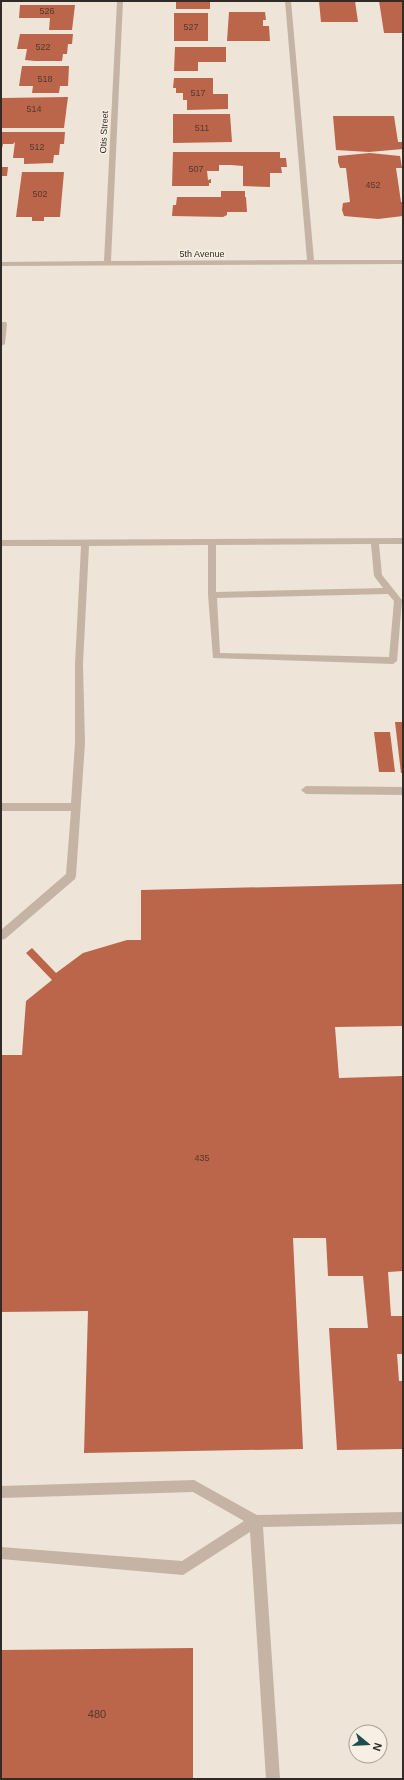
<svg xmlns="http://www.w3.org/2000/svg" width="404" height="1780" font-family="Arial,sans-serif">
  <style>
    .building { fill: #bb654a }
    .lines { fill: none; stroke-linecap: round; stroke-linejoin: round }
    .minor { fill: #c5b4a6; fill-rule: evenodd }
    .labels { text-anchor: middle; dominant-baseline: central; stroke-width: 3; stroke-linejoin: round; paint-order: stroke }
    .number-label { font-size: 9px; fill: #54392f }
    .far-street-label { font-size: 9px; fill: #322a26; stroke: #f7eee4 }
    .near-number-label { font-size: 11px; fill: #54392f }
  </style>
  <rect width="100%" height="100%" fill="#eee4d8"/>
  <!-- building -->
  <g class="building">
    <rect x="176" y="1" width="34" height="8"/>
    <path d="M319,1H355L358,22H321Z"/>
    <path d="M379,1H403V33H384Z"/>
    <path d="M20,5H75L72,30H49L50,18H19Z"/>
    <path d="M229,12H265L266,20H263V26H269L270,41H227Z"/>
    <rect x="174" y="13" width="34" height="28"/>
    <path d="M20,34H73L72,44H68L67,54H63L62,61H35L25,60L27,49H17Z"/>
    <path d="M175,47H226V62H198V71H174Z"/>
    <path d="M22,66H69L68,86H60L59,93H32L33,86H19Z"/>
    <path d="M174,78H213V94H228V109L187,110V100H183V93H176V88H173Z"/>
    <path d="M68,97L64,128H1V98Z"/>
    <path d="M173,114H230L232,142L173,143Z"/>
    <path d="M333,116H394L398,142H403V149L369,152L336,150Z"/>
    <path d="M1,132H65L64,144H60L59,155H54L53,163L24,164V158H13L15,142L13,144H3L1,153Z"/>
    <path d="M173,152H280V158H286L287,167H281L282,173H270V187L243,186V166L231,165H219V171H207L208,180L211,179V183H209V186H172Z"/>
    <path d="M370,153L400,156L402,168H396L401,202H403V216L378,219L344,216L342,210L343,203L350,202L346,168H340L338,162V156Z"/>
    <path d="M1,167H8L7,176H1Z"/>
    <path d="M22,172H64L60,217H44V221H32V217H16Z"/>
    <path d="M221,191H245V197H246L247,212H227V215L223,217L172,216L173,205H176L177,197H221Z"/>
    <path d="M395,722H403V773H401Z"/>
    <path d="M374,732H390L395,772H379Z"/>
    <path d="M403,884V1026L335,1027L339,1078L403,1076V1271L388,1272L391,1316H403V1354H397L399,1381H403V1449L337,1450L329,1328H368L363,1276H328L326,1238H293L303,1449L84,1453L88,1311L1,1312V1055H22L26,1001L52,980L26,953L32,948L56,973L83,953L127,940H141V890Z"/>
    <path d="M193,1648V1779H1V1650Z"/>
  </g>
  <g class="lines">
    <!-- minor -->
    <g class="minor">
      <path d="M117,1H123L111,261L307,260L285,1H291L314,260H403V264L1,266V262L104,261Z"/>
      <path d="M1,322H6L7,324L5,344L1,346Z"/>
      <path d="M403,538V544H379L382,575L402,600L397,661L393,664L213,658L208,595V545L89,546L83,664L85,743L76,876L75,879L5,939L1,940V930L66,874L71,811H1V803H71L75,743V664L81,546H1V540ZM371,544L374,576L383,588L216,592V545ZM388,594L394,601L389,657L220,653L217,598Z"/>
      <path d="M306,786L403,787V795L306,794L301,790Z"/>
      <path d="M194,1480L257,1515L403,1512V1524L263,1527L280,1779H266L250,1532L183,1575L1,1559V1547L182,1561L244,1521L193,1492L1,1498V1486Z"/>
    </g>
  </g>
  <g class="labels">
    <!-- number labels -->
    <g class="number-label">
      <text x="47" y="11">526</text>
      <text x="191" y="27">527</text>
      <text x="43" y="47">522</text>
      <text x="45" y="79">518</text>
      <text x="198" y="93">517</text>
      <text x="34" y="109">514</text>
      <text x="202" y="128">511</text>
      <text x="37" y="147">512</text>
      <text x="196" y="169">507</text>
      <text x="373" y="185">452</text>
      <text x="40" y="194">502</text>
      <text x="202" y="1158">435</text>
    </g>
    <!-- far-street labels -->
    <g class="far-street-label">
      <text transform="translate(104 132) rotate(-87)">Otis Street</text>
      <text x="202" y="254">5th Avenue</text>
    </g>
    <!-- near-number labels -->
    <g class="near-number-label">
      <text x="97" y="1714">480</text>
    </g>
  </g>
  <!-- border -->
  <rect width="404" height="1780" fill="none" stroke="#322a26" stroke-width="4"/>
  <!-- north arrow -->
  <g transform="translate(368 1744) rotate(108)"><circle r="19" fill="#f7eee4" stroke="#a8a098"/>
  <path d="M0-3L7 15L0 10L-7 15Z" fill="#1f4c4f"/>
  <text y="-6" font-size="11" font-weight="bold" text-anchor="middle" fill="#322a26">N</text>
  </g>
</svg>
